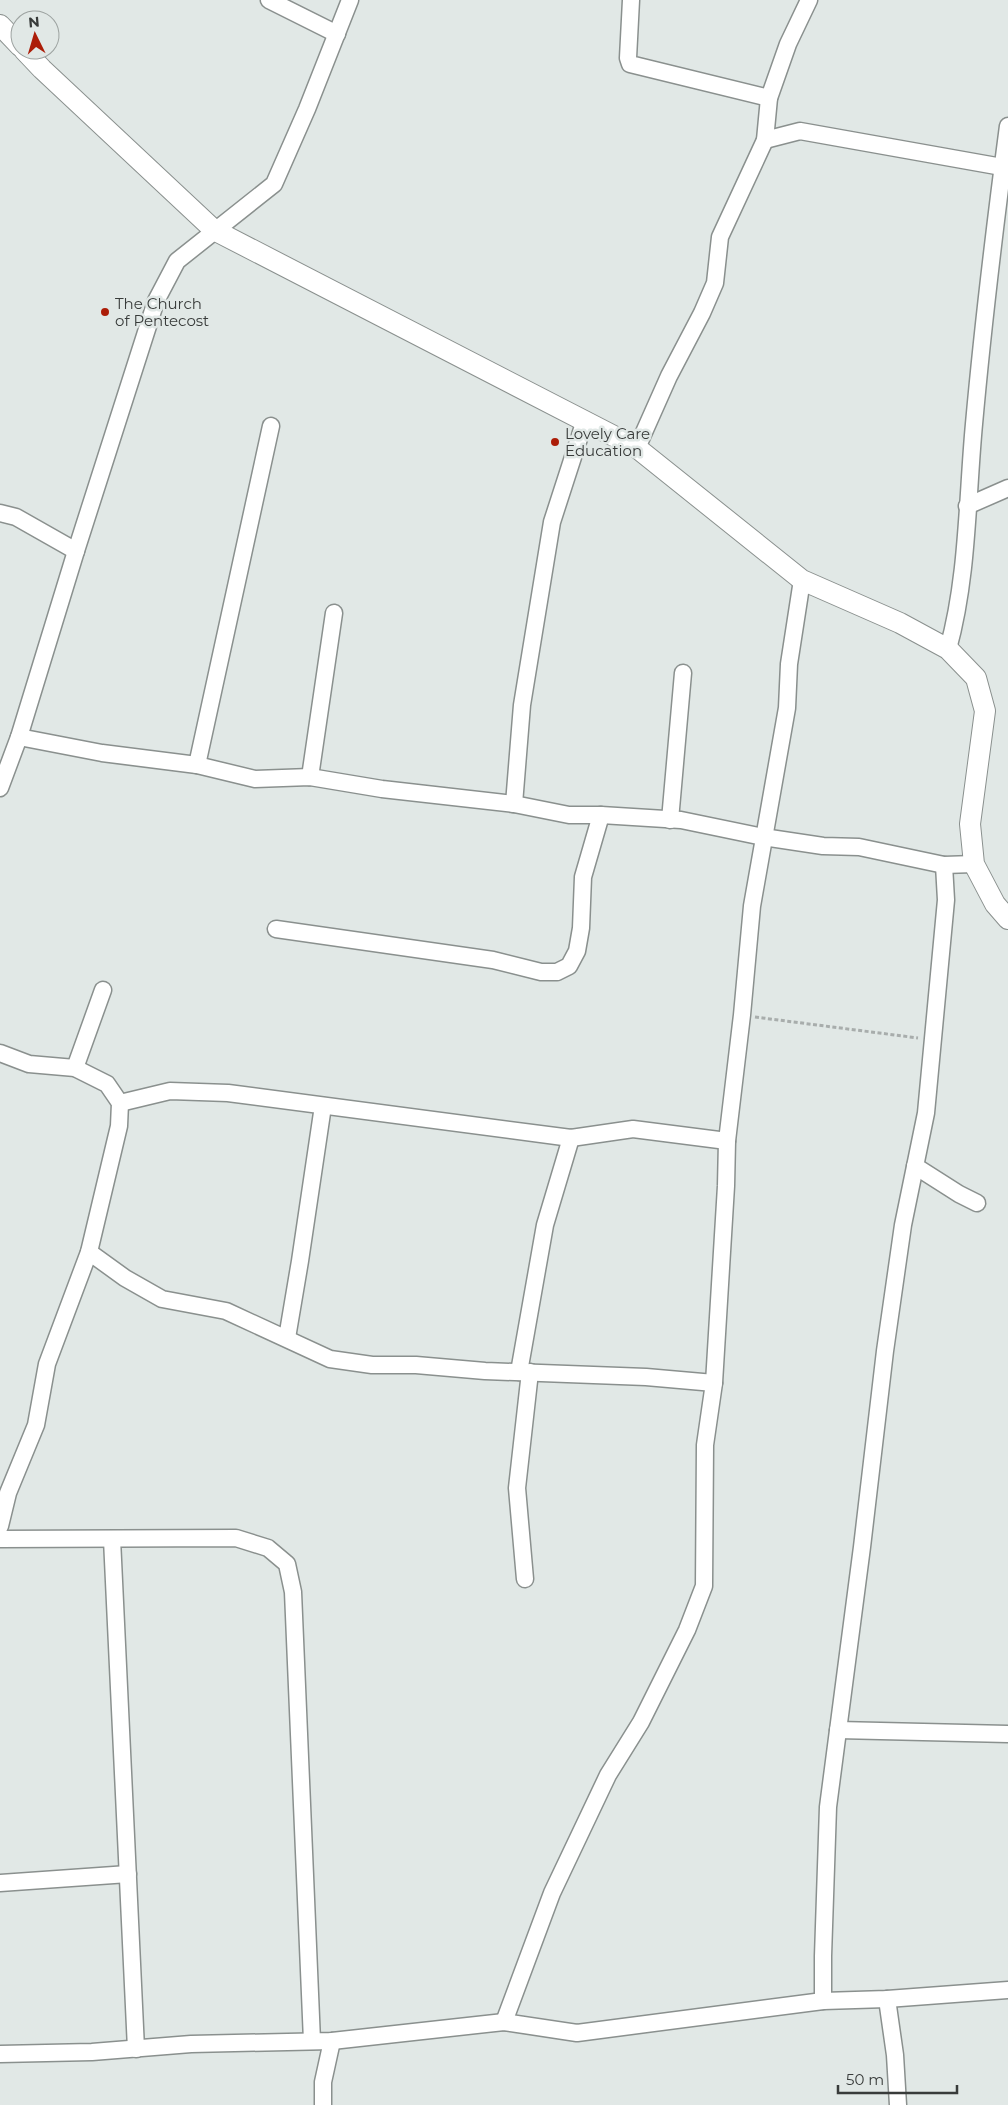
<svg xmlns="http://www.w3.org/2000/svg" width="1008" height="2105" font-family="Montserrat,sans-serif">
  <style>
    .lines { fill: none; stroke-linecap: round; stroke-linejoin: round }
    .minor-casing { stroke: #8a908e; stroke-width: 19 }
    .tertiary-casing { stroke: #8a908e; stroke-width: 22 }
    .path { stroke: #a8adac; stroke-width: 3; stroke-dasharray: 4 2.5; stroke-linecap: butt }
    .minor { stroke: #fff; stroke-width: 16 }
    .tertiary { stroke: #fff; stroke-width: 20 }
    .poi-dot { fill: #ac1d08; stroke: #e1e8e6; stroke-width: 2 }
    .labels { text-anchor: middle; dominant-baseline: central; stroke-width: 5; stroke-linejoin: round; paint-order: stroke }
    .poi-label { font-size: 15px; fill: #383b3a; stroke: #e1e8e6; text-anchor: start }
  </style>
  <rect width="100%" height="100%" fill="#e1e8e6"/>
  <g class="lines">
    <!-- minor casing -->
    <g class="minor-casing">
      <g id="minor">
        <path d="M269,0L337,34"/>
        <path d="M631,0L628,58L630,64L769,98"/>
        <path d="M765,140L800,131L1002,167"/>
        <path d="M637,448L669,376L702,313L715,283L720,237L765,140L769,98L788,44L809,0"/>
        <path d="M967,506L1008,488"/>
        <path d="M0,513L16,517L76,551"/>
        <path d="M948,649C968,577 967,499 974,424C983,324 995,225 1008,126"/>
        <path d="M19,737L102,753L197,765L255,779L310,777L382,789L514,804L569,815H601L681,820L763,837L823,846L859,847L944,865L974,864"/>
        <path d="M197,765L271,426"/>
        <path d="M310,777L334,613"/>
        <path d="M0,788L19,737L76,551L156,301L177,261L274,184L307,109L350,0"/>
        <path d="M514,804L522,705L552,522L585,420"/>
        <path d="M670,820L683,673"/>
        <path d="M276,929L493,960L541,972H557L569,966L577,951L581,928L583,877L601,815"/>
        <path d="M0,1053L29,1064L75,1068L107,1084L120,1103L119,1126L89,1252L47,1364L36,1425L8,1493L0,1526"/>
        <path d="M75,1068L103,990"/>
        <path d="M120,1103L170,1091L228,1093L571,1138L633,1129L727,1141"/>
        <path d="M915,1166L959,1194L977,1203"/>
        <path d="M89,1252L125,1278L162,1299L226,1311L330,1359L372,1365H416L485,1371L646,1377L714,1383"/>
        <path d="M287,1338L300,1261L323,1106"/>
        <path d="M519,1372L545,1225L571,1138"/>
        <path d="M0,1539L236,1538L268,1548L287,1564L293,1592L312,2041"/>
        <path d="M112,1539L136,2049"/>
        <path d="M525,1579L517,1488L530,1372"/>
        <path d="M838,1730L1008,1734"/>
        <path d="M0,1883L128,1874"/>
        <path d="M887,1999L895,2055L898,2105"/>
        <path d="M823,2001V1956L828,1807L862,1547L885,1351L903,1225L926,1113L946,900L944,865"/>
        <path d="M504,2022L552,1893L608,1775L641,1722L687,1630L704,1586L705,1445L714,1383L726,1186L727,1141L742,1015L752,906L787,708L789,664L802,580"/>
        <path d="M0,2054L92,2052L191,2044L332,2041L504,2022L577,2033L823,2001L887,1999L1008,1990"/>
        <path d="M323,2105V2082L332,2041"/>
      </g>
    </g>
    <!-- tertiary casing -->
    <g class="tertiary-casing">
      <g id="tertiary">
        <path d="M0,25L20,46"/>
        <path d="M24,50L42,69L214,230L637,448L802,580L900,623L948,649L976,678L985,711L970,824L974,864L995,904L1008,919"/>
      </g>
    </g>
    <!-- path -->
    <path class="path" d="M755,1017L918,1038"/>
    <!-- minor -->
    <use href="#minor" class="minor"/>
    <!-- tertiary -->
    <use href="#tertiary" class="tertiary"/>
  </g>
  <!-- markers -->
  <g class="poi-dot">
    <circle cx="105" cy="312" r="5"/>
    <circle cx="555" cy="442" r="5"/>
  </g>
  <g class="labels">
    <!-- poi labels -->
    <g class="poi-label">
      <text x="115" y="303">The Church<tspan x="115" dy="17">of Pentecost</tspan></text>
      <text x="565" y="433">Lovely Care<tspan x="565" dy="17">Education</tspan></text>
    </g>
  </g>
  <!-- north arrow -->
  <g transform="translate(35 35) rotate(355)"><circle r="24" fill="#e1e8e6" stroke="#9da3a1"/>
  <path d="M0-4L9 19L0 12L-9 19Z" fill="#ac1d08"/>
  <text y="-8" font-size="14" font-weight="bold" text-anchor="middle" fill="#383b3a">N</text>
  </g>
  <!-- scale -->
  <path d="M838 2085v8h119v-8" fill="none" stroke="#383b3a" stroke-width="2.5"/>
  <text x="846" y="2085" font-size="15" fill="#383b3a" stroke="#e1e8e6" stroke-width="4" paint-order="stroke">50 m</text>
</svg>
